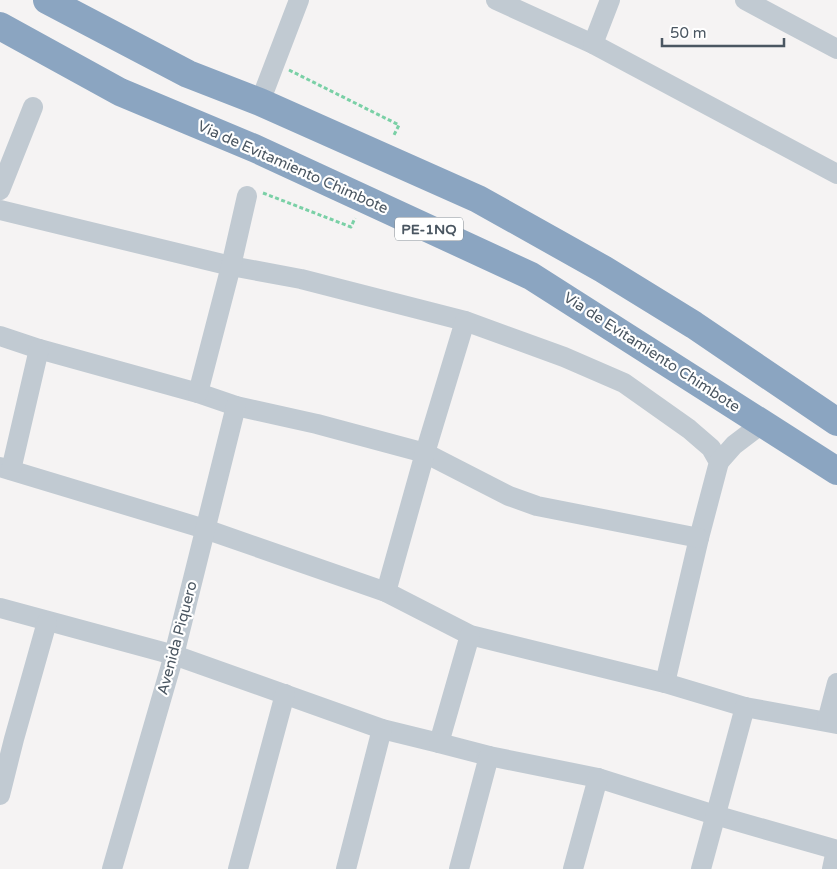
<svg xmlns="http://www.w3.org/2000/svg" width="837" height="869" font-family="'Varela Round',sans-serif">
  <style>
    .lines { fill: none; stroke-linecap: round; stroke-linejoin: round }
    .path { stroke: #7ad0a6; stroke-width: 3; stroke-dasharray: 4 2.5; stroke-linecap: butt }
    .minor { stroke: #c1cad2; stroke-width: 20 }
    .highway { stroke: #8ba5c1; stroke-width: 28 }
    .labels { text-anchor: middle; dominant-baseline: central; stroke-width: 4.5; stroke-linejoin: round; paint-order: stroke }
    .shield { fill: #fff; stroke: #808990; stroke-width: 1 }
    .shield-label { font-size: 14px; font-weight: bold; fill: #4a5661 }
    .street-label { font-size: 15px; fill: #4a5661; stroke: #fff }
  </style>
  <rect width="100%" height="100%" fill="#f5f3f3"/>
  <g class="lines">
    <!-- path -->
    <g class="path">
      <path d="M289,70L399,125L393,137"/>
      <path d="M263,193L351,227L355,218"/>
    </g>
    <!-- minor -->
    <g class="minor">
      <path d="M496,0L593,44L837,174"/>
      <path d="M745,0L837,49"/>
      <path d="M593,44L610,0"/>
      <path d="M260,102L299,0"/>
      <path d="M0,190L33,107"/>
      <path d="M0,210L231,266L301,279L465,321L564,357L624,383L689,429L711,448L719,462L699,538L665,683"/>
      <path d="M0,336L39,349L198,393L236,406L317,424L425,453L509,496L537,506L699,538"/>
      <path d="M198,393L231,266L247,196"/>
      <path d="M719,462L734,445L763,423"/>
      <path d="M0,467L205,529L386,592L470,635L665,683L745,707L837,724"/>
      <path d="M11,470L39,349"/>
      <path d="M386,592L425,453L465,321"/>
      <path d="M0,608L174,655L382,729L439,743L470,635"/>
      <path d="M827,721L837,683"/>
      <path d="M439,743L489,756"/>
      <path d="M0,795L14,739L47,622"/>
      <path d="M112,869L174,655L236,406"/>
      <path d="M238,869L285,694"/>
      <path d="M346,869L382,729"/>
      <path d="M459,869L489,756L598,778L715,815L837,850"/>
      <path d="M573,869L598,778"/>
      <path d="M701,869L745,707"/>
      <path d="M832,869L836,850"/>
    </g>
    <!-- highway -->
    <g class="highway">
      <path d="M47,0L188,74L260,102L478,199L603,269L694,325L837,422"/>
      <path d="M0,26L120,92L254,148L531,276L837,471"/>
    </g>
  </g>
  <g class="labels">
    <!-- shield labels -->
    <rect class="shield" x="395" y="217.5" width="68" height="23" rx="4"/>
    <g class="shield-label">
      <text x="429" y="229">PE-1NQ</text>
    </g>
    <!-- street labels -->
    <g class="street-label">
      <text transform="translate(293 167) rotate(24)">Via de Evitamiento Chimbote</text>
      <text transform="translate(652 352) rotate(33)">Via de Evitamiento Chimbote</text>
      <text transform="translate(177 638) rotate(-75)">Avenida Piquero</text>
    </g>
  </g>
  <!-- scale -->
  <path d="M662 38v8h122v-8" fill="none" stroke="#4a5661" stroke-width="2.5"/>
  <text x="670" y="38" font-size="15" fill="#4a5661" stroke="#ffffff" stroke-width="4" paint-order="stroke">50 m</text>
</svg>
